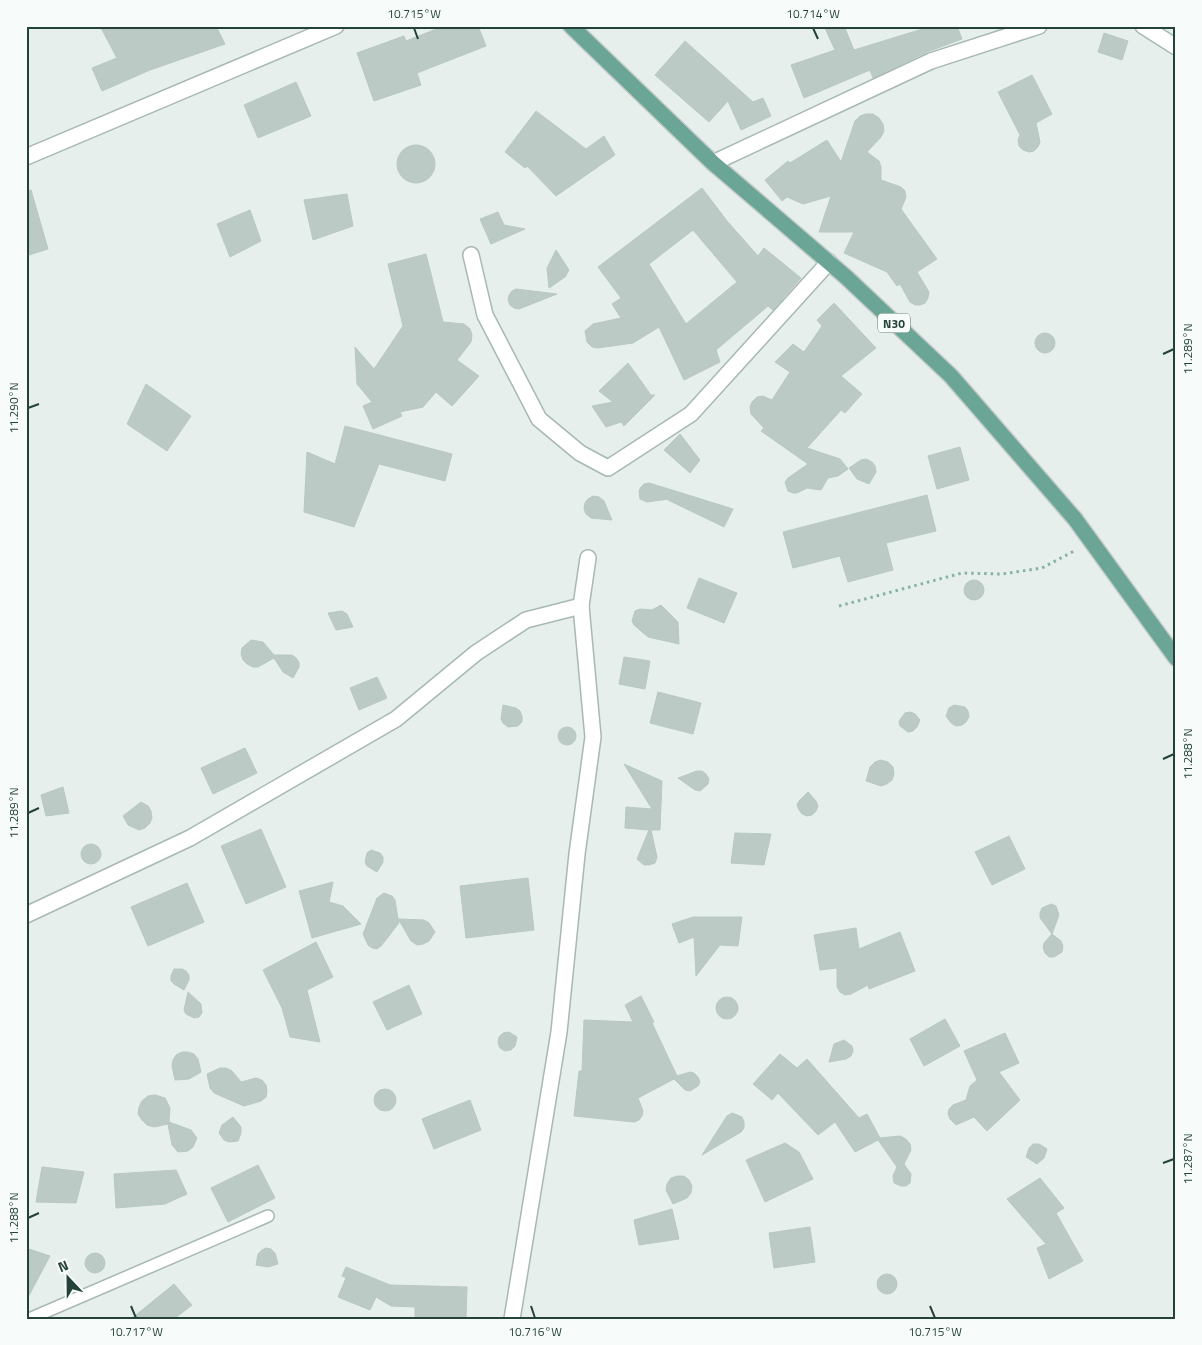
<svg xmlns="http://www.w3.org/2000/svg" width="1202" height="1345" font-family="'Titillium Web',sans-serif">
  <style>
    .building { fill: #bbcac4; stroke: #b8c9c2; fill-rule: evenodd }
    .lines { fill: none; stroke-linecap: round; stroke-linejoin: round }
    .service-casing { stroke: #a8b8b2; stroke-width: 14 }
    .minor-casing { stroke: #a8b8b2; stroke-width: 18 }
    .tertiary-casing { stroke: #a8b8b2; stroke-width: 18 }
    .primary-casing { stroke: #c2cac8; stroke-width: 18 }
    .path { stroke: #86b3a5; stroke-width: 3; stroke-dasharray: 2.5 4; stroke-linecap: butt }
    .service { stroke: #fff; stroke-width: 11 }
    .minor { stroke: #fff; stroke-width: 15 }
    .tertiary { stroke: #fff; stroke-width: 15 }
    .primary { stroke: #6aa596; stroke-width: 15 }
    .ticks { fill: none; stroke: #24423a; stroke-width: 2 }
    .labels { text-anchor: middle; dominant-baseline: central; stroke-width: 4; stroke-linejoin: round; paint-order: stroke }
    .shield { fill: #f7fbf9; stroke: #637a73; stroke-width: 1 }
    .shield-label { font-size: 12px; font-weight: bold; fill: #24423a }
    .neatline { fill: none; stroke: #24423a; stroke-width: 2 }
    .ticks-label { font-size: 12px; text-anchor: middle; fill: #24423a }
  </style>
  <rect width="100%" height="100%" fill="#e6efeb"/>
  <!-- building -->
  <g class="building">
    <path d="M100,26H216L225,44L150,70L102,91L92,68L117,58Z"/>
    <path d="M444,26H478L486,46L417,73L421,85L374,101L357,53L404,36L406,41Z"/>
    <path d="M824,26H844L854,50L932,26H957L962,39L927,52L873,78L870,70L804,98L791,65L835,50Z"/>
    <path d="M1104,33L1128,41L1122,60L1098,52Z"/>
    <path d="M685,41L753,102L763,98L771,116L741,130L728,101L709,122L655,75Z"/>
    <path d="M1032,75L1052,114L1036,123L1040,142L1038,147L1034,151L1029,152L1023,150L1019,146L1018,140L1020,135L998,92Z"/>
    <path d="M296,82L311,116L258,138L244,105Z"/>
    <path d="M536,111L586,149L604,136L615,155L556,196L527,166L525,168L505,152Z"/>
    <path d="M866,114H873L879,118L883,124L884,131L881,137L867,152L879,161L881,167V180L901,187L905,191L906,197L901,209L937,259L917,272L929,292L928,298L925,303L920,305H915L910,302L900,284L897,286L887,272L844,253L854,232H819L831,196L803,204L787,197L782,201L765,180L788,161L790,163L827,140L841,162L855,121L860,116Z"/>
    <circle cx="416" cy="164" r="19"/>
    <path d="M702,188L727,221L758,256L764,248L801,278L773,310L768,306L716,350L720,362L684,380L659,327L633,343L598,348L592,347L587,342L585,331L593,324L621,318L612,304L621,298L598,267ZM693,230L737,282L686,324L649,264Z"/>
    <path d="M31,190L48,249L26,256V191Z"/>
    <path d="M347,194L353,226L313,240L304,200Z"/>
    <path d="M250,210L261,241L230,257L217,224Z"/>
    <path d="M498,212L504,225L525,229L491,244L480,219Z"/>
    <path d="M556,250L569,270L565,277L549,288L547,268Z"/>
    <path d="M426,254L443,322L464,324L470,329L472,335L471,342L457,360L479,376L452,406L436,392L423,407L400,412L402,416L373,429L363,406L372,402L357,384L355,347L374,369L403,326L388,264Z"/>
    <path d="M516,289L557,294L519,309L514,308L510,305L508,300L509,295L512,291Z"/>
    <path d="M834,303L876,348L841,376L862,394L845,413L841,410L807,448L840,459L848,469L838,476L828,478L821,490L807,488L797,493H793L788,491L785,482L788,478L808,464L761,431L764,428L751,414L750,407L752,402L757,397L763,396L772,400L790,372L775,362L793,344L804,352L822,326L817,320Z"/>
    <circle cx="1045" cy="343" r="10"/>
    <path d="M628,363L651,395H655L624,426L621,422L606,427L592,406L613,402L599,391Z"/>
    <path d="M146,384L191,416L167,451L127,424Z"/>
    <path d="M345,426L452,454L445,481L379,464L354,527L304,512L307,452L335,464Z"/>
    <path d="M680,434L700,460L690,473L664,450Z"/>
    <path d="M960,447L969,480L937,489L928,456Z"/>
    <path d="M866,459L872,462L875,466L876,472L869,484L857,479L849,468L861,460Z"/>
    <path d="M649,483L672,490L733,509L724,527L668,500L669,499L647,502L640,499L639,491L641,487L644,484Z"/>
    <path d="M927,495L936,531L886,543L893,570L848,582L840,556L793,568L783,532Z"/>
    <path d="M593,496L599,497L604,501L612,520L591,518L586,514L584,509L585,503L588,499Z"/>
    <path d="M699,578L737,593L724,623L687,608Z"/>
    <circle cx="974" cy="590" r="10"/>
    <path d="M661,605L678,622L679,644L648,637L634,625L632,621L635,611L640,609L652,610Z"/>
    <path d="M342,611L347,614L353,627L336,630L328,613Z"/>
    <path d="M251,640L263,642L274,655H292L296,658L299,662V667L293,678L283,672L274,658L258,667H253L247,664L243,660L241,654L242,648Z"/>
    <path d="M624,657L650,661L645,689L619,684Z"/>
    <path d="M377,677L387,698L359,710L350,688Z"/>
    <path d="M658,692L701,703L693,734L650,723Z"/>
    <path d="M503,705L516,708L520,711L522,716V722L518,726L508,727L503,723L501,719Z"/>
    <path d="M954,705L965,707L968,711L969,717L966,722L962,725L956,726L951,723L946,716L949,708Z"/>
    <path d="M910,712L915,714L920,720L917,727L913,731L908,732L900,726L899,721L905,713Z"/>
    <circle cx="567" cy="736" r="9"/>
    <path d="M245,748L257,773L213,794L201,768Z"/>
    <path d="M881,760L888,762L893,767L894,774L892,780L887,784L881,786L866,781L870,767L875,762Z"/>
    <path d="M624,764L662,781L660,830H651L657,857L655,863L649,865H644L637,859L649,830L625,828L626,807L652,809Z"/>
    <path d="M697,771H702L706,774L709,779L708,784L700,791L695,790L678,778Z"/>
    <path d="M63,787L69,813L46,816L41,795Z"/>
    <path d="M808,792L816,801L818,806L816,811L812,815L807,816L802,814L799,810L797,805L799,801Z"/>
    <path d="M141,802L148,806L151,811L152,818L150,823L145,828L139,830L128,825L123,816Z"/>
    <path d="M261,829L286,887L246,904L221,846Z"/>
    <path d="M735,833L771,834L764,865L731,863Z"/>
    <path d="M1009,836L1025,869L992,885L975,852Z"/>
    <circle cx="91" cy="854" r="10"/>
    <path d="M371,850L380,853L383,857V862L377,872L367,866L365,862L367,853Z"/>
    <path d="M528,878L534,930L466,938L460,886Z"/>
    <path d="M333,882L329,902L343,906L361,924L312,938L299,891Z"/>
    <path d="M187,883L204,922L148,946L131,907Z"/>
    <path d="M384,893L392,896L395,900L398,919L424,920L429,923L435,932L429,941L423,944L417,945L411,941L399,920V923L381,946L377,949L372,948L368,945L363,934L377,898Z"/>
    <path d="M1051,904L1056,906L1059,915L1052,934L1040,918V913L1042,908Z"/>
    <path d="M693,917H742L738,946L720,945L696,976L694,937L679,943L672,924Z"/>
    <path d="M856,928L859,949L900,932L915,971L869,989L868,985L851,994L845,995L840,992L837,987V968L820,970L814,935Z"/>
    <path d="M1052,934L1061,941L1063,946L1062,952L1054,957H1049L1045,953L1043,948L1044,943Z"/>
    <path d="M316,942L333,977L307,990L320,1042L290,1037L282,1008L263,970Z"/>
    <path d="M174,969H182L186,971L189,975V980L184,990L174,984L171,981V976Z"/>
    <path d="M409,985L422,1014L387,1030L373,1002Z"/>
    <path d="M188,992L201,1004L202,1013L199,1017L194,1018L186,1014L184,1010Z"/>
    <path d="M641,996L654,1022L652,1023L677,1076L690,1072L694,1073L698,1077L700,1082L698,1086L690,1091L685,1090L674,1079L638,1098L643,1111L642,1116L639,1120L634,1122L574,1116L579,1071H582L584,1020L633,1022L625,1005Z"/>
    <circle cx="727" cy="1008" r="11"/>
    <path d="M945,1019L960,1046L924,1066L910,1039Z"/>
    <path d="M509,1032L517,1037L515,1046L511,1050L505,1051L500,1048L498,1043L499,1037L503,1033Z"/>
    <path d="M1005,1033L1019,1063L999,1072L1020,1100L987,1131L974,1117L956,1125L950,1119L948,1114L949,1109L953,1105L966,1100L970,1086L977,1080L964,1051Z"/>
    <path d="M844,1040L852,1046L853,1051L851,1056L846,1059L829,1062L834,1044Z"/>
    <path d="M182,1052H188L194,1054L198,1059L201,1072L189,1079L175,1080L172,1066L173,1060L176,1055Z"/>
    <path d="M780,1054L797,1068L807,1059L859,1118L867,1114L880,1138L900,1136L906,1139L910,1144L911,1150L904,1164L911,1174L910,1183L906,1186H901L894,1183L893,1176L897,1167L878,1140L855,1152L835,1122L818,1135L778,1093L772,1100L753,1084Z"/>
    <path d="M220,1068H226L232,1071L241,1082L256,1078L262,1080L266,1085L267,1091L266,1097L261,1101L244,1106L214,1093L210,1088L207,1074Z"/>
    <circle cx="385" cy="1100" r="11"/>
    <path d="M155,1095L165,1098L170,1108L169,1122L191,1130L197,1138L193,1147L188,1151L178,1152L172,1145L168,1124L154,1127L147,1125L142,1120L138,1114L139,1107L142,1101L148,1096Z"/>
    <path d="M470,1100L481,1130L434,1149L422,1119Z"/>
    <path d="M732,1113L742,1117L744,1122V1128L741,1132L702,1155L727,1116Z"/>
    <path d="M233,1117L241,1127V1133L238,1141L229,1142L224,1140L219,1133L222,1125Z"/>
    <path d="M785,1143L799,1152L813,1179L765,1202L746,1160Z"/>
    <path d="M1033,1144H1039L1047,1149L1044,1158L1037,1164L1026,1157L1029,1148Z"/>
    <path d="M258,1165L275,1198L228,1222L211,1188Z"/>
    <path d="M42,1167L84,1172L76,1203L36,1202Z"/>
    <path d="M176,1170L187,1194L165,1204L116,1208L114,1174Z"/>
    <path d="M677,1176H684L689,1180L692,1186L691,1193L687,1198L673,1204L666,1190L667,1184L671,1178Z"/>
    <path d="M1040,1178L1064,1208L1056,1213L1083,1261L1049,1279L1037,1248L1046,1244L1007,1199Z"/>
    <path d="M672,1209L679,1239L639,1245L634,1220Z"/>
    <path d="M810,1227L815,1262L774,1268L769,1233Z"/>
    <path d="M26,1248L50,1256L26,1301Z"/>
    <path d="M266,1248L271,1249L275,1253L278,1264L268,1267L256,1265L258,1254L262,1250Z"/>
    <circle cx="95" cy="1263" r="10"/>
    <path d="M346,1267L390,1285L467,1287L466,1319H415V1307L391,1306L376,1297L370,1310L338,1297L346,1278L342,1276Z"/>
    <circle cx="887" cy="1284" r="10"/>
    <path d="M174,1284L192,1305L174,1319H131Z"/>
  </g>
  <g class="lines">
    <!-- service casing -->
    <g class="service-casing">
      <path id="service" d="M29,1319L268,1216"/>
    </g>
    <!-- minor casing -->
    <g class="minor-casing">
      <g id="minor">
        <path d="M1143,26L1176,47"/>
        <path d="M713,163L931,61L1039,26"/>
        <path d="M471,255L485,315L539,419L580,453L608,468L691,414L829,262"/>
        <path d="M26,915L190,838L396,719L476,653L526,620L581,606"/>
        <path d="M512,1319L559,1032L577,854L593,737L581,606L588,558"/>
      </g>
    </g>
    <!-- tertiary casing -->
    <g class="tertiary-casing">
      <path id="tertiary" d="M26,157L336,26"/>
    </g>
    <!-- primary casing -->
    <g class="primary-casing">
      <path id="primary" d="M571,26L713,163L846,277L951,376L1075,519L1176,658"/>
    </g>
    <!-- path -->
    <path class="path" d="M839,606L962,573L1002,574L1042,568L1076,550"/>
    <!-- service -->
    <use href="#service" class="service"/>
    <!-- minor -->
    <use href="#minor" class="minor"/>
    <!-- tertiary -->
    <use href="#tertiary" class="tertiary"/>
    <!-- primary -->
    <use href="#primary" class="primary"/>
  </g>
  <!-- ticks -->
  <path class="ticks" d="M414,28L418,39M813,28L818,39M1163,354L1174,349M28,408L39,404M1163,759L1174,754M28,813L39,808M1163,1163L1174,1159M28,1218L39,1213M131,1306L136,1318M531,1306L535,1318M930,1306L935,1318"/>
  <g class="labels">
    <!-- shield labels -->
    <rect class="shield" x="878" y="313.5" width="32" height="19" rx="4"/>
    <g class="shield-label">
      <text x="894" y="323">N30</text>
    </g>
  </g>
  <!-- border -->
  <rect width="1202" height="1345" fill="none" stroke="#f7fbf9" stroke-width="55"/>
  <!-- north arrow -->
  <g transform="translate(68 1278) rotate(338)" stroke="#f7fbf9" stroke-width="4" paint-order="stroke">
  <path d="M0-4L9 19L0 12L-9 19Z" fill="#24423a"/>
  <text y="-8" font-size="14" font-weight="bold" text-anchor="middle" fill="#24423a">N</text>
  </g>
  <rect x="28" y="28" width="1146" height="1290" class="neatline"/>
  <g class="ticks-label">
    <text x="414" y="18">10.715°W</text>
    <text x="813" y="18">10.714°W</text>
    <text transform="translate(1188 349) rotate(-90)" y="4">11.289°N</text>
    <text transform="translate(14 408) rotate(-90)" y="4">11.290°N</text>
    <text transform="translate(1188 754) rotate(-90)" y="4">11.288°N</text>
    <text transform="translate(14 813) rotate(-90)" y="4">11.289°N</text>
    <text transform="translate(1188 1159) rotate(-90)" y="4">11.287°N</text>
    <text transform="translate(14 1218) rotate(-90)" y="4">11.288°N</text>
    <text x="136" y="1336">10.717°W</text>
    <text x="535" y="1336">10.716°W</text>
    <text x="935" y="1336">10.715°W</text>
  </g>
</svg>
